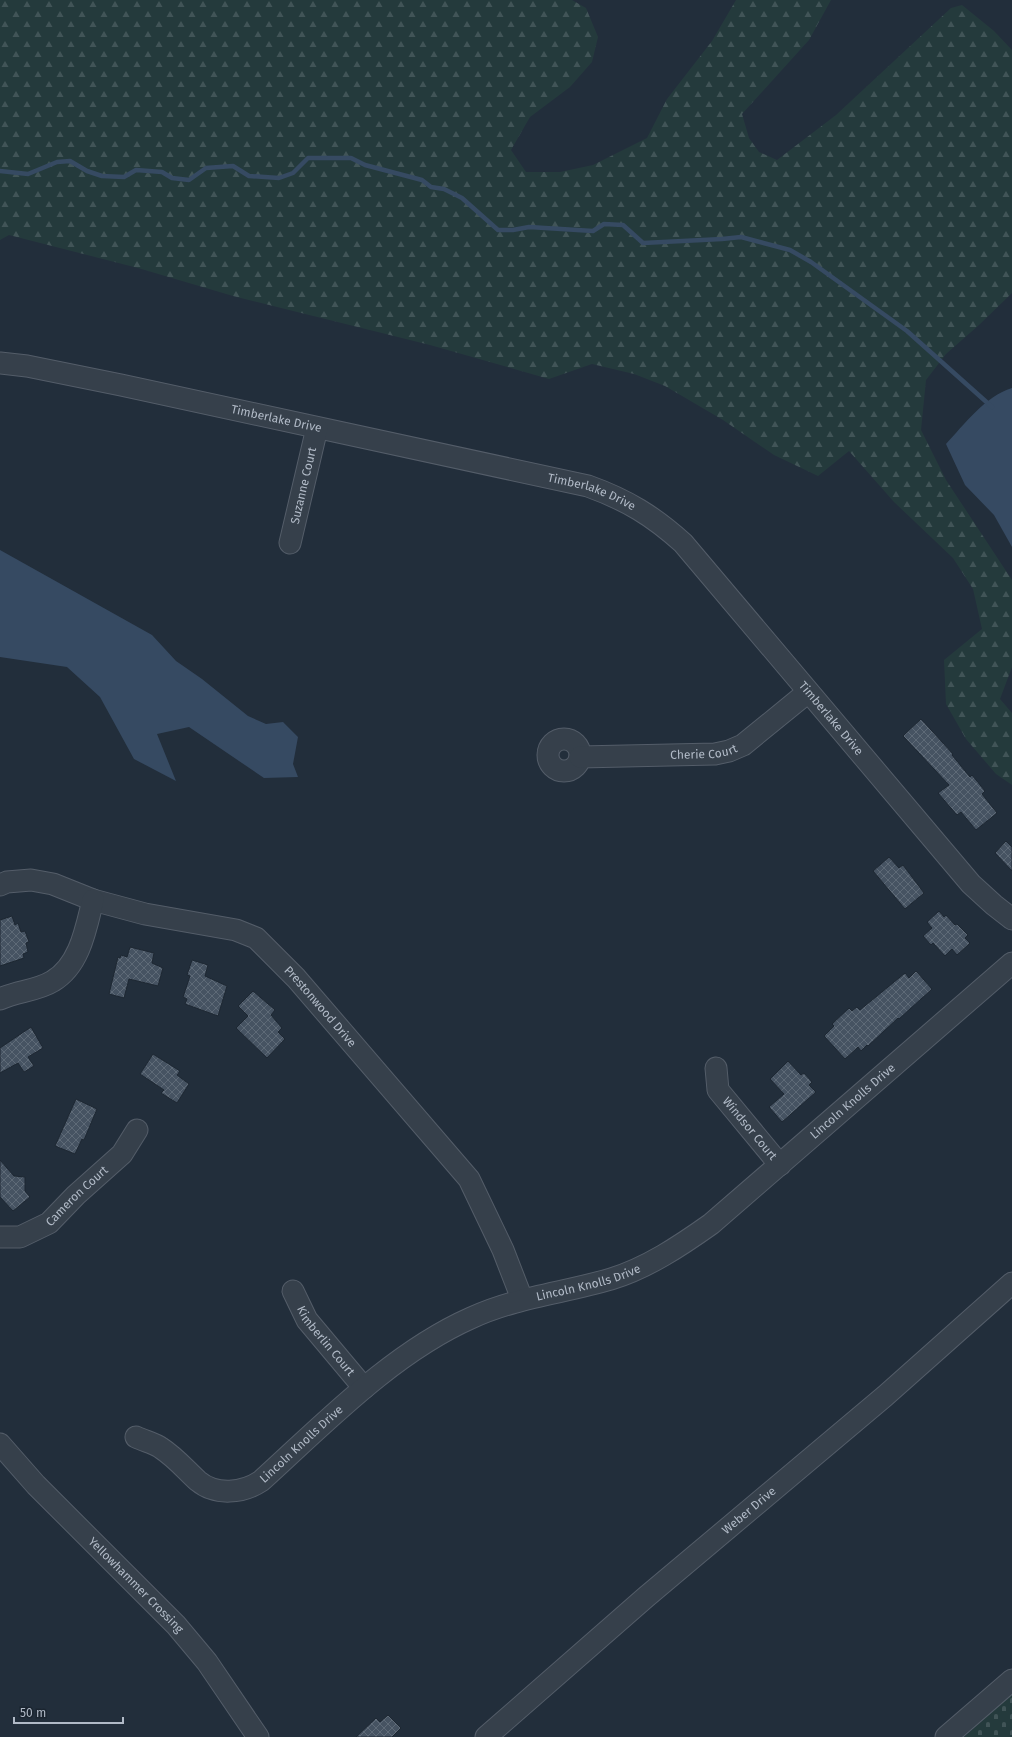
<svg xmlns="http://www.w3.org/2000/svg" width="1012" height="1737" font-family="'Fira Sans',sans-serif">
  <style>
    .forest { fill: url(#forest-firs) }
    .cemetery { fill: url(#cemetery-stones) }
    .water { fill: #364a62 }
    .lines { fill: none; stroke-linecap: round; stroke-linejoin: round }
    .stream { stroke: #364a62; stroke-width: 4.5 }
    .building { fill: url(#building-cross-hatch); stroke: #1d2732 }
    .minor-casing { stroke: #545d69; stroke-width: 23 }
    .minor { stroke: #36404b; stroke-width: 21 }
    .labels { text-anchor: middle; dominant-baseline: central; stroke-width: 3; stroke-linejoin: round; paint-order: stroke }
    .street-label { font-size: 12px; fill: #b1bac7; stroke: #1b2530 }
  </style>
  <defs>
    <pattern id="forest-firs" width="22" height="20" patternUnits="userSpaceOnUse"><rect width="22" height="20" fill="#243a3c"/><path d="M5 1l3.5 6h-7zM16 11l3.5 6h-7z" fill="#415457"/></pattern>
    <pattern id="cemetery-stones" width="16" height="16" patternUnits="userSpaceOnUse"><rect width="16" height="16" fill="#243a3c"/><path d="M2 7V4a2 2 0 0 1 4 0v3zM10 15v-3a2 2 0 0 1 4 0v3z" fill="#415457"/></pattern>
    <pattern id="building-cross-hatch" width="8" height="8" patternUnits="userSpaceOnUse"><rect width="8" height="8" fill="#465362"/><path d="M0 0l8 8M0 8l8-8" fill="none" stroke="#5e6a77"/></pattern>
  </defs>
  <rect width="100%" height="100%" fill="#222e3b"/>
  <!-- forest -->
  <path class="forest" d="M0,0H572L586,8L598,37L592,62L570,87L530,117L511,150L526,172H560L593,165L647,138L667,99L712,41L736,0H831L809,40L742,114L749,138L759,152L777,160L836,115L951,8L962,5L994,31L1012,50V293L979,325L946,354L926,380L921,430L946,480L1012,580V667L1000,699L1012,713V785L996,774L966,739L946,704L944,660L982,629L973,589L953,558L894,502L849,451L818,476L774,455L723,420L665,386L634,374L592,364L549,379L430,345L233,296L138,268L9,235L0,240Z"/>
  <!-- cemetery -->
  <path class="cemetery" d="M1012,1694V1737H964Z"/>
  <!-- water -->
  <g class="water">
    <path d="M1012,388V547L994,515L965,485L946,444C964,425 985,396 1012,388Z"/>
    <path d="M0,550L152,635L176,661L202,679L248,716L266,724L283,722L298,737L293,764L298,777L264,778L189,727L157,734L176,781L134,759L100,697L67,667L0,657Z"/>
  </g>
  <g class="lines">
    <!-- stream -->
    <path class="stream" d="M0,171L28,174L57,162L70,161L87,171L102,176L124,177L136,170L162,172L172,178L189,180L206,168L233,166L249,176L279,178L293,173L308,158H351L365,165L422,180L431,187L444,189L462,198L498,230H513L529,227L593,231L604,224L623,225L643,243L722,239L741,237L790,250L811,262L907,331L992,407"/>
  </g>
  <!-- building -->
  <g class="building">
    <path d="M921,719L953,754L952,755L970,777L972,775L985,791L982,794L997,813L976,830L961,812L957,815L938,793L949,785L903,736Z"/>
    <path d="M1006,841L1012,847V871L995,853Z"/>
    <path d="M889,857L899,868L903,865L924,893L905,909L873,871Z"/>
    <path d="M939,911L944,917L946,915L955,925L957,924L968,935L965,938L970,943L957,955L952,949L945,956L933,943L931,945L923,936L932,928L927,922Z"/>
    <path d="M12,916L15,925L18,923L21,932L25,931L29,942L26,943L28,952L23,954L24,958L0,966V920Z"/>
    <path d="M130,947L154,953L152,963L163,968L158,986L129,979L124,998L109,994L118,957L120,958L121,955L127,957Z"/>
    <path d="M192,960L208,965L205,976L227,986L218,1016L185,1004L187,999L183,997L190,976L187,975Z"/>
    <path d="M916,971L932,989L899,1019L898,1018L868,1046L867,1045L861,1051L858,1047L845,1059L824,1036L834,1026L832,1024L849,1008L852,1011L857,1007L860,1010L905,973L909,978Z"/>
    <path d="M253,991L275,1010L271,1015L282,1028L278,1032L285,1039L267,1058L236,1028L248,1016L238,1006Z"/>
    <path d="M31,1027L43,1048L28,1057L34,1066L24,1072L18,1063L0,1073V1048Z"/>
    <path d="M153,1054L180,1071L177,1075L189,1084L177,1103L161,1093L164,1090L140,1074Z"/>
    <path d="M788,1061L801,1075L804,1073L812,1082L809,1085L816,1092L782,1122L769,1107L784,1094L770,1079Z"/>
    <path d="M76,1099L97,1109L84,1140L82,1139L75,1154L55,1146Z"/>
    <path d="M0,1160L14,1176L25,1177V1191L30,1197L13,1211L0,1197Z"/>
    <path d="M388,1715L401,1728L392,1737H356L376,1718L380,1722Z"/>
  </g>
  <g class="lines">
    <!-- minor casing -->
    <g class="minor-casing">
      <g id="minor">
        <path id="s1" d="M0,363L27,366L121,385L588,486C627,500 653,516 683,543L971,884L994,905L1012,919"/>
        <path id="s2" d="M290,543L317,428"/>
        <circle cx="564" cy="755" r="16"/>
        <path id="s3" d="M580,757L715,754L729,751L743,745L808,692"/>
        <path id="s4" d="M0,885L7,882L31,880L53,884L93,900L145,914L236,930L256,938L296,978L469,1179L503,1250L522,1299"/>
        <path d="M0,999C17,991 37,991 53,981C80,965 86,928 93,900"/>
        <path id="s5" d="M716,1068L718,1090L780,1165"/>
        <path id="s6" d="M0,1237H20L49,1223L76,1195L122,1154L137,1130"/>
        <path id="s7" d="M293,1291L307,1320L364,1388"/>
        <path id="s8" d="M136,1437C144,1441 154,1443 161,1448C175,1457 186,1470 198,1481C216,1496 243,1493 261,1481C324,1424 392,1353 471,1318C516,1297 564,1293 611,1279C647,1268 680,1246 711,1224L1012,963"/>
        <path id="s9" d="M0,1444L36,1485L176,1625L207,1662L258,1737"/>
        <path id="s10" d="M486,1737L646,1597L885,1396L1012,1283"/>
        <path d="M946,1737L1012,1680"/>
      </g>
    </g>
    <!-- minor -->
    <use href="#minor" class="minor"/>
  </g>
  <g class="labels">
    <!-- street labels -->
    <g class="street-label">
      <text stroke="none"><textPath href="#s1" startOffset="282">Timberlake Drive</textPath></text>
      <text stroke="none"><textPath href="#s2" startOffset="59">Suzanne Court</textPath></text>
      <text stroke="none"><textPath href="#s1" startOffset="606">Timberlake Drive</textPath></text>
      <text stroke="none"><textPath href="#s1" startOffset="942">Timberlake Drive</textPath></text>
      <text stroke="none"><textPath href="#s3" startOffset="124">Cherie Court</textPath></text>
      <text stroke="none"><textPath href="#s4" startOffset="359">Prestonwood Drive</textPath></text>
      <text stroke="none"><textPath href="#s8" startOffset="859">Lincoln Knolls Drive</textPath></text>
      <text stroke="none"><textPath href="#s5" startOffset="72">Windsor Court</textPath></text>
      <text stroke="none"><textPath href="#s6" startOffset="91">Cameron Court</textPath></text>
      <text stroke="none"><textPath href="#s8" startOffset="534">Lincoln Knolls Drive</textPath></text>
      <text stroke="none"><textPath href="#s7" startOffset="60">Kimberlin Court</textPath></text>
      <text stroke="none"><textPath href="#s8" startOffset="199">Lincoln Knolls Drive</textPath></text>
      <text stroke="none"><textPath href="#s10" startOffset="347">Weber Drive</textPath></text>
      <text stroke="none"><textPath href="#s9" startOffset="196">Yellowhammer Crossing</textPath></text>
    </g>
  </g>
  <!-- scale -->
  <path d="M14 1717v6h109v-6" fill="none" stroke="#b1bac7" stroke-width="2"/>
  <text x="20" y="1717" font-size="12" fill="#b1bac7" stroke="#1b2530" stroke-width="3" paint-order="stroke">50 m</text>
</svg>
